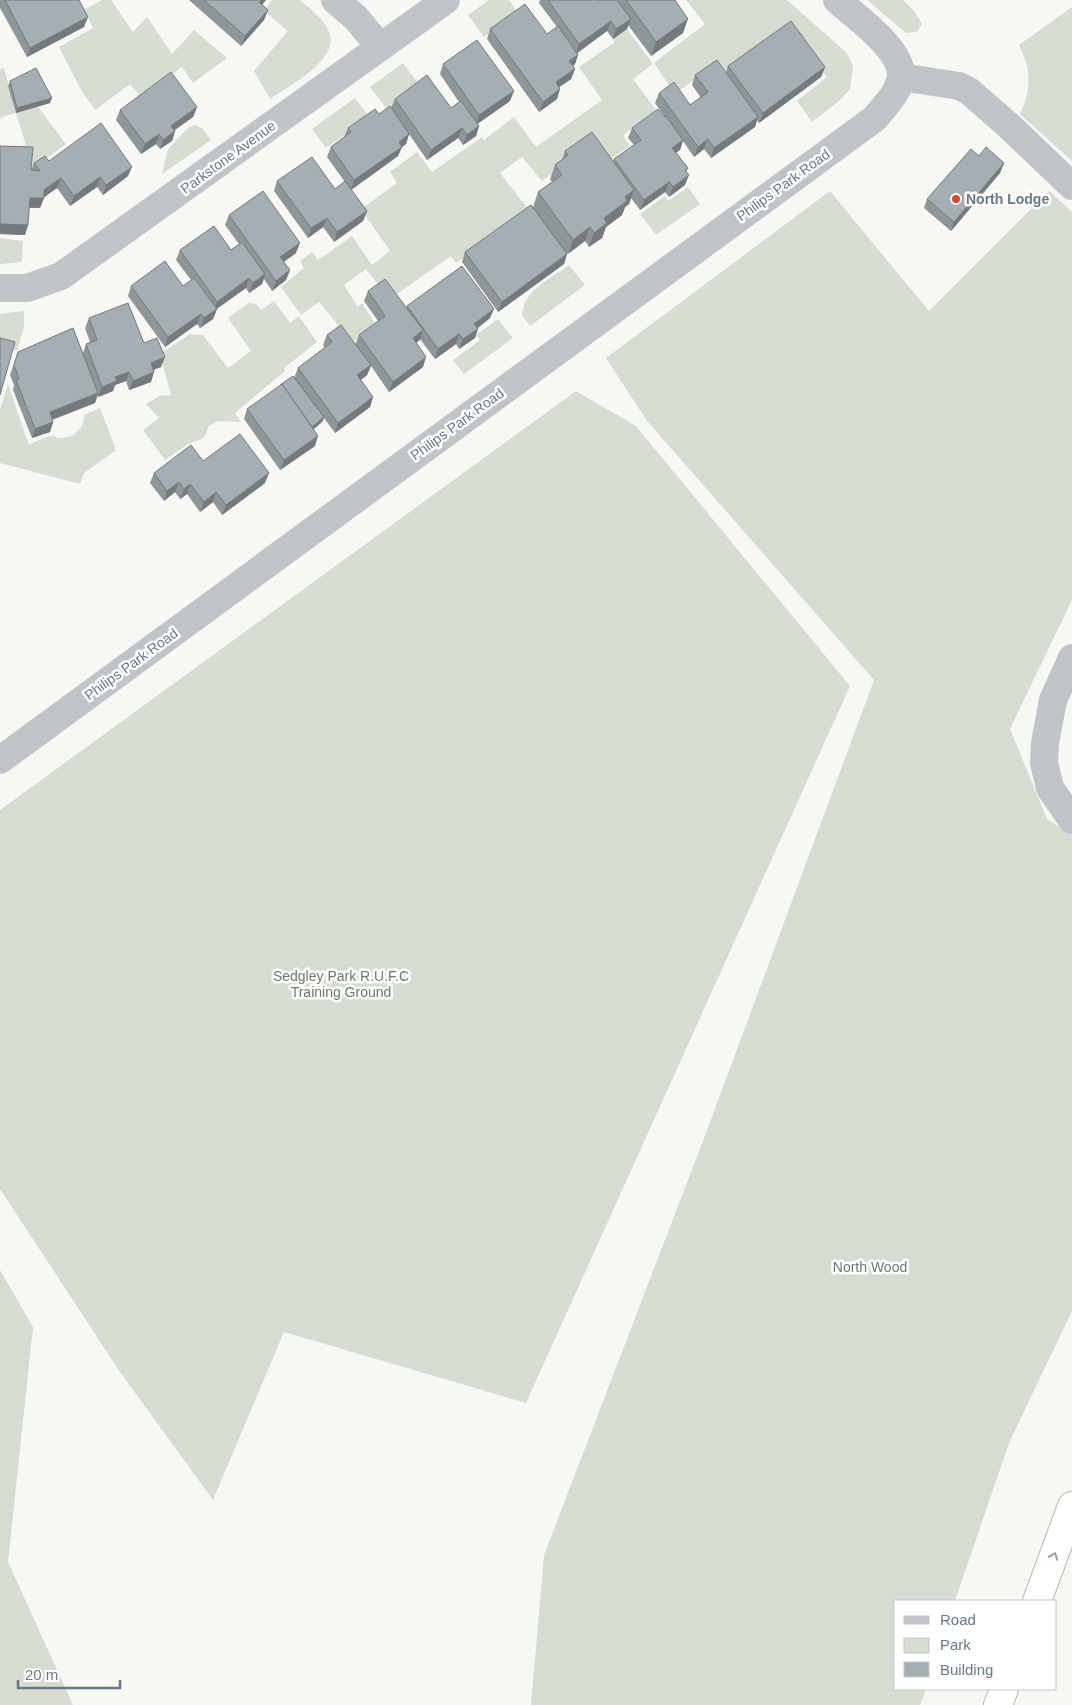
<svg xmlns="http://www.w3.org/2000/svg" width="1072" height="1705" font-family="Helvetica,sans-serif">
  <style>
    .green { fill: #d7dcd3 }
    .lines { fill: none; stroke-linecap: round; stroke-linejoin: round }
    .highway-casing { stroke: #b3b7ba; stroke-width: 30 }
    .minor { stroke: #c0c4c7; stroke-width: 28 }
    .highway { stroke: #fff; stroke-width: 28 }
    .wall { fill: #8e969a }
    .shaded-wall { fill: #747a7d }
    .building { fill: #a5aeb3; stroke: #747a7d }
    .oneway { stroke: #95a1a8 }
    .poi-dot { fill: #da4830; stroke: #fff; stroke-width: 2 }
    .labels { text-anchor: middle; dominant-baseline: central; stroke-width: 5; stroke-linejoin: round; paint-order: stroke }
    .street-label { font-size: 14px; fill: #677983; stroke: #fff }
    .poi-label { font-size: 14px; font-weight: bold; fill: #677983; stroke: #fff; text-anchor: start }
    .park-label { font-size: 14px; fill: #6c7b66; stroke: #fff }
  </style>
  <rect width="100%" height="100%" fill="#f7f7f4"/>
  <!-- green -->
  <g class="green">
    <path d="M102,0H111L133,32L147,17L172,54L194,30L227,58L193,83L182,67L140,96L130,84L95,110L81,90L59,47L93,28L84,10Z"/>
    <path d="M272,0H300C310,9 327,21 330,35C337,61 288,87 270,99L254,71L288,31L264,11Z"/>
    <path d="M489,0H509L518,13L484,37L468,15Z"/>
    <path d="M686,0H787L847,53L853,66L850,89L839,101L812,122L797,101L827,77L787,25L721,74L714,65L675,94L654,63L705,24Z"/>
    <path d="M867,0H903L914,11L922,24L917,32L906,33Z"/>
    <path d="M1072,7V161L1020,114C1032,89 1031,69 1019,45Z"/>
    <path d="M627,29L653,64L633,79L656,110L623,135L630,146L603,164L558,169L542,181L522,157L500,173L529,210L456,263L451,256L390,299L366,269L344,285L358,307L362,303L376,325L350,344L334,320L319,302L301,315L281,287L304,268L300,261L312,252L318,260L352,236L372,265L390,251L361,209L397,183L390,172L417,152L432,172L482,137L484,140L514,117L536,147L602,100L579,67L615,42L613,39Z"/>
    <path d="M403,63L420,86L387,109L370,87Z"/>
    <path d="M4,68L16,113L38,107L66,144L33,168L16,113L0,118V69Z"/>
    <path d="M355,98L369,117L326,148L312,129Z"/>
    <path d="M195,125L202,128L211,140L162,174L168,149L189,127Z"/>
    <path d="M688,187L700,204L656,235L640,214L665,196L668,201Z"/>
    <path d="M830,191L929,311L1049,191L1072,212V600L1010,729L1047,819L1072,835V1311L1009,1443L955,1601H896V1689H926L920,1705H531L544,1555L703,1141L874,680L647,421L606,358Z"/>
    <path d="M0,238L23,241L22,262L0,264Z"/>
    <path d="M569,265L585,285L530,326L522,315C523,291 551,278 569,265Z"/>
    <path d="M274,301L290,323L299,316L317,342L284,368L285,371L235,413L241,422L218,421L209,426L204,438L188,444L165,460L143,430L159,418L146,404L159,396L171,395L160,354L190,334L203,335L228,368L251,351L228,318L249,303L256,304L261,310Z"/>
    <path d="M24,311V327L17,351L0,346V314Z"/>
    <path d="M498,319L513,338L464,374L453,360L480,340L476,335Z"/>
    <path d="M8,384L29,445C35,442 45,436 52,436C55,436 57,438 60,438C73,438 85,429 84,415L100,408L116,450L84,473L80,484L0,463V410Z"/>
    <path d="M576,391L636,426L850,686L526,1403L284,1332L213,1500L120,1372L0,1189V810Z"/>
    <path d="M0,1270L33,1327L8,1562L73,1705H0Z"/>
  </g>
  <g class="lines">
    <!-- highway casing -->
    <g class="highway-casing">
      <g id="highway">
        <path d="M1037,1601L1072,1506"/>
        <path d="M998,1705L1004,1689"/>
      </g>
    </g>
    <!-- minor -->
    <g class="minor">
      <path d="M335,0L356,18L380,47"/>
      <path d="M901,77L959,86L969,91L1009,126L1072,186"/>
      <path d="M0,288H27L61,276L446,0"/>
      <path d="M1072,658L1053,700L1045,743L1044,763L1050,788L1072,820"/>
      <path d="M0,760L874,119C884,107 899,93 901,76C902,49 856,17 837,0"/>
    </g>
    <!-- highway -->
    <use href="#highway" class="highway"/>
  </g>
  <!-- wall -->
  <g class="wall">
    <path d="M0,0H79L84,27L27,57L0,8Z"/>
    <path d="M189,0H266L262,5L268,10L264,20L241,46Z"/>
    <path d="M540,0H598L599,1L601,0H675L683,33L651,56L628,25L627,29L613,39L607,31L577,53L578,55L575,64L573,66L575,69L571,79L559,87L557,99L539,112L487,39L490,29L547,34L557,27L539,3Z"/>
    <path d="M443,64L510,101L477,124L479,126L476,136L463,145L458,138L427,160L409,134L406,144L402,147L398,156L351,190L367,211L363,221L334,242L323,227L308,238L274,191L277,181L335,189L345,182L327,157L331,147L344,137L348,128L391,108L395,99L451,108L459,102L440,74Z"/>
    <path d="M728,66L825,67L821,77L759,123L757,120L755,127L711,158L704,149L694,157L683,141L680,150L676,152L688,168L686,172L685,185L669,197L665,192L640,210L631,198L629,204L625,207L622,215L606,227L602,238L589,247L585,241L567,254L564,264L498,312L462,262L465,252L533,207L538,192L552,182L550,179L555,165L562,160L565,151L613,161L614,159L634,145L628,138L632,128L665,117L655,103L659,93L690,105L701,98L692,85L695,75L726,72Z"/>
    <path d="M10,81L50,103L16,113L8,86Z"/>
    <path d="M197,107L193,117L175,130V131L172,141L160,149L156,144L141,154L116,120L120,110Z"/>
    <path d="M0,146L31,170L34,163L49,161L128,176L103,195L97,187L70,206L57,188L44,197L40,208H29L28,225L25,235L0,234Z"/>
    <path d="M1004,163L1000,173L951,231L924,208L927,199Z"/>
    <path d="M229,215L296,253L284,262L290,270L286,280L272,291L264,279L262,284L249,293L246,288L217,309L213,319L200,328L197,324L165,347L128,296L131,286H183L191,280L176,260L180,250H231L239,244L225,225Z"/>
    <path d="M368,291L407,307V306L490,318L478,328L475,338L459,349L456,344L435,359L420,339L416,343L423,367L389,392L371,366L367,375L361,380L373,397L370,407L335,433L324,418L322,422L314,429L315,446L280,470L244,419L247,409L294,378L298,368L325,348L323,345L327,335L355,345L359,335L378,321L364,301Z"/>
    <path d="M89,318L144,343L161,367L153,370L151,382L129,390L126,381L115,385L113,391L98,397V395L95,403L52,420L53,422L50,432L32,438L13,390L14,385L10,375L18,352L83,353L86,344L90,342L85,328Z"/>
    <path d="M203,461L265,483L222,515L213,502L200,512L187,494L180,499L175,492L164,501L150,483L154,473Z"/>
  </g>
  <!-- shaded-wall -->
  <g class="shaded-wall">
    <path d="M261,0H266L256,12L259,2Z"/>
    <path d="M268,10L264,20L241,46L245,36Z"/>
    <path d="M88,17L84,27L27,57L30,48Z"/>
    <path d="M631,19L627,29L613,39L616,29Z"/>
    <path d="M688,19L683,33L651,56L656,42Z"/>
    <path d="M611,21L607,31L576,54L579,44Z"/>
    <path d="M578,55L575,64L566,71L569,61Z"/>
    <path d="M825,67L821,77L759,123L763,113Z"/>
    <path d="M575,69L571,79L552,92L556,82Z"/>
    <path d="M560,89L557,99L539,112L543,102Z"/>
    <path d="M514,91L510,101L476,125L479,115Z"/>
    <path d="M52,98L50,103L16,113L17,108Z"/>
    <path d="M197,107L193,117L167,135L171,126Z"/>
    <path d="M758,117L755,127L711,158L714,148Z"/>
    <path d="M479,126L476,136L463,145L467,135Z"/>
    <path d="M462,128L458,138L427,160L431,150Z"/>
    <path d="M175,131L172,141L160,149L163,140Z"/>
    <path d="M159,134L156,144L141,154L145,144Z"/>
    <path d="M409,134L406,144L402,147L398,156L351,190L354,180L399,142Z"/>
    <path d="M708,139L704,149L694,157L698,147Z"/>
    <path d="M683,140L680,150L669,157L672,148Z"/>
    <path d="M1004,163L1000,173L951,231L954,222Z"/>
    <path d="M132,167L128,176L103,195L106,185Z"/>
    <path d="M689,175L685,185L669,197L673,187Z"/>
    <path d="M100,177L97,187L70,206L74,196Z"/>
    <path d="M61,178L57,188L43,198H44L40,208L26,207L30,198L44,190Z"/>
    <path d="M669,182L665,192L640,210L644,200Z"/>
    <path d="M634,190L629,204L625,207L622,215L606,227L602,238L589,247L594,233L604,218L625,197Z"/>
    <path d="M367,211L363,221L334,242L337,232Z"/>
    <path d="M327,218L323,227L308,238L311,228Z"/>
    <path d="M0,224L28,225L25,235L0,234Z"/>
    <path d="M590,227L585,241L568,254L573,240Z"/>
    <path d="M300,243L296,253L276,267L280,257Z"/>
    <path d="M567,254L564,264L498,312L502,302Z"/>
    <path d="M290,270L286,280L272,291L276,281Z"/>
    <path d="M265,274L262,284L249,293L253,283Z"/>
    <path d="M249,278L246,288L213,311L217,302Z"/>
    <path d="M217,309L213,319L200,328L204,318Z"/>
    <path d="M494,309L490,318L471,333L474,324Z"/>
    <path d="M201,314L197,324L165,347L168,337Z"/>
    <path d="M478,329L475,338L459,349L463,339Z"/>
    <path d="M423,330L420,340L409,348L413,338Z"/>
    <path d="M459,334L456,344L435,359L438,349Z"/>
    <path d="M165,357L161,367L147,372L151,363Z"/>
    <path d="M426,357L423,367L389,392L393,382Z"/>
    <path d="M371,365L367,375L354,385L357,375Z"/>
    <path d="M129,372L126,381L115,385L113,391L98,397L102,387L115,377Z"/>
    <path d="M154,372L151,382L129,390L133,381Z"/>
    <path d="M98,393L95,403L46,422L50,412Z"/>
    <path d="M373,397L370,407L335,433L338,423Z"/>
    <path d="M324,417L322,422L309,432L311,427Z"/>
    <path d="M53,422L50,432L32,438L35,429Z"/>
    <path d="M318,436L315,446L280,470L284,460Z"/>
    <path d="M269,473L265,483L222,515L226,505Z"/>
    <path d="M179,482L175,492L164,501L167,491Z"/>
    <path d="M190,484L187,494L180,499L184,489Z"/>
    <path d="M216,492L213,502L200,512L204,502Z"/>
  </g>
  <!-- building -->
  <g class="building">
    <path d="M5,0H79L88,17L30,48Z"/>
    <path d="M204,0H261L259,2L268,10L245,36Z"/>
    <path d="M548,0H598L599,1L601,0H617L631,19L616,29L611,21L579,44Z"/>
    <path d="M626,0H675L688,19L656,42Z"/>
    <path d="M525,4L547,34L558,26L578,55L569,61L575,69L556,82L560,89L543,102L490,29Z"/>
    <path d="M791,21L825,67L763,113L728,66Z"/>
    <path d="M477,40L514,91L479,115L443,64Z"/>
    <path d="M717,60L758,117L714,148L708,139L698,147L659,93L674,82L690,105L708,92L695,75Z"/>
    <path d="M36,68L52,98L17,108L10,81Z"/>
    <path d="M171,72L197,107L171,126L175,131L163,140L159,134L145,144L120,110Z"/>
    <path d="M427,75L451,108L461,101L479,126L467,135L462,128L431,150L395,99Z"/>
    <path d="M390,106L409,134L399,142L402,147L354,180L331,147L351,132L348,128L375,109L379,114Z"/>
    <path d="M658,109L665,117L666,116L683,140L672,148L688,168L685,170L689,175L673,187L669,182L644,200L614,159L641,140L632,128Z"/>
    <path d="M101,123L132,167L106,185L100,177L74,196L61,178L44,190V198H30L28,225L0,224V146L33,147L31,170L40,171L34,163L45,156L49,161Z"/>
    <path d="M592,132L634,190L625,197L627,201L604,218L607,223L594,233L590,227L573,240L538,192L562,175L555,165L568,155L565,151Z"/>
    <path d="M986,147L1004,163L954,222L927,199L971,149L979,156Z"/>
    <path d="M312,157L335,189L345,181L367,211L337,232L327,218L311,228L277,181Z"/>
    <path d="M263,191L300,243L280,257L290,270L276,281L229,215Z"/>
    <path d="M531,205L567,254L502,302L465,252Z"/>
    <path d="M214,226L231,250L242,242L265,274L253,283L249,278L217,302L180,250Z"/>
    <path d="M165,261L183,286L194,278L217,309L204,318L201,314L168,337L131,286Z"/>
    <path d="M462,266L494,309L474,324L478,329L463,339L459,334L438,349L407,306Z"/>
    <path d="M385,279L423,330L413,338L426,357L393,382L359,335L385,316L368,291Z"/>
    <path d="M128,303L144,343L157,338L165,357L151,363L154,372L133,381L129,372L115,377L117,381L102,387L86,344L97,340L89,318Z"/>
    <path d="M341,325L371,365L357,375L373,397L338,423L298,368L332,342L327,335Z"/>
    <path d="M73,328L98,393L50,412L53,422L35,429L16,380L19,379L14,365L18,352Z"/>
    <path d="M0,338L15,342L0,395Z"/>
    <path d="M293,376L324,417L312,427L282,384L280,385Z"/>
    <path d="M282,384L318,436L284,460L247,409Z"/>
    <path d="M240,434L269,473L226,505L216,492L204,502L190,484L184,489L179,482L167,491L154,473L191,445L203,461Z"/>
  </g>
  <!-- one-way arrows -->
  <defs><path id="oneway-chevron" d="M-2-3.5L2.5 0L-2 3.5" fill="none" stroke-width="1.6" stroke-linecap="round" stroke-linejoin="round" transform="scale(1.25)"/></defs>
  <use class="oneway" href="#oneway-chevron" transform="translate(1054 1556) rotate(-70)"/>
  <!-- markers -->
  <circle class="poi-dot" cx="956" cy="199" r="5"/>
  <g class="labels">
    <!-- street labels -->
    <g class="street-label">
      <text transform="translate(228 157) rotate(-36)">Parkstone Avenue</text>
      <text transform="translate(783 185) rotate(-36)">Philips Park Road</text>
      <text transform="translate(457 424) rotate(-36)">Philips Park Road</text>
      <text transform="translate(131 664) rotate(-36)">Philips Park Road</text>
    </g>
    <!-- poi labels -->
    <g class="poi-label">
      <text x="966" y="199">North Lodge</text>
    </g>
    <!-- park labels -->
    <g class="park-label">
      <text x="341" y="976">Sedgley Park R.U.F.C<tspan x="341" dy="16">Training Ground</tspan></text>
      <text x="870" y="1267">North Wood</text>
    </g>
  </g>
  <!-- legend -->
  <rect x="894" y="1600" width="162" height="90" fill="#ffffff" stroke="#c2c9cd"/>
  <rect x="904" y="1616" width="25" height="8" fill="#c0c4c7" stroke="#c2c9cd"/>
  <text x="940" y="1625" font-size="15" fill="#677983">Road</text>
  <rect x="904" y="1638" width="25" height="15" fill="#d7dcd3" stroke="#c2c9cd"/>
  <text x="940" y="1650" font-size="15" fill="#677983">Park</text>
  <rect x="904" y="1662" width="25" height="15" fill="#a5aeb3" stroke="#c2c9cd"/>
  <text x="940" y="1675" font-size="15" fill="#677983">Building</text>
  <!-- scale -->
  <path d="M18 1680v8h102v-8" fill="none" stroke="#677983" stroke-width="2.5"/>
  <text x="25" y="1680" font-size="15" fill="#677983" stroke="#ffffff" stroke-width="4" paint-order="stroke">20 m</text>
</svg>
